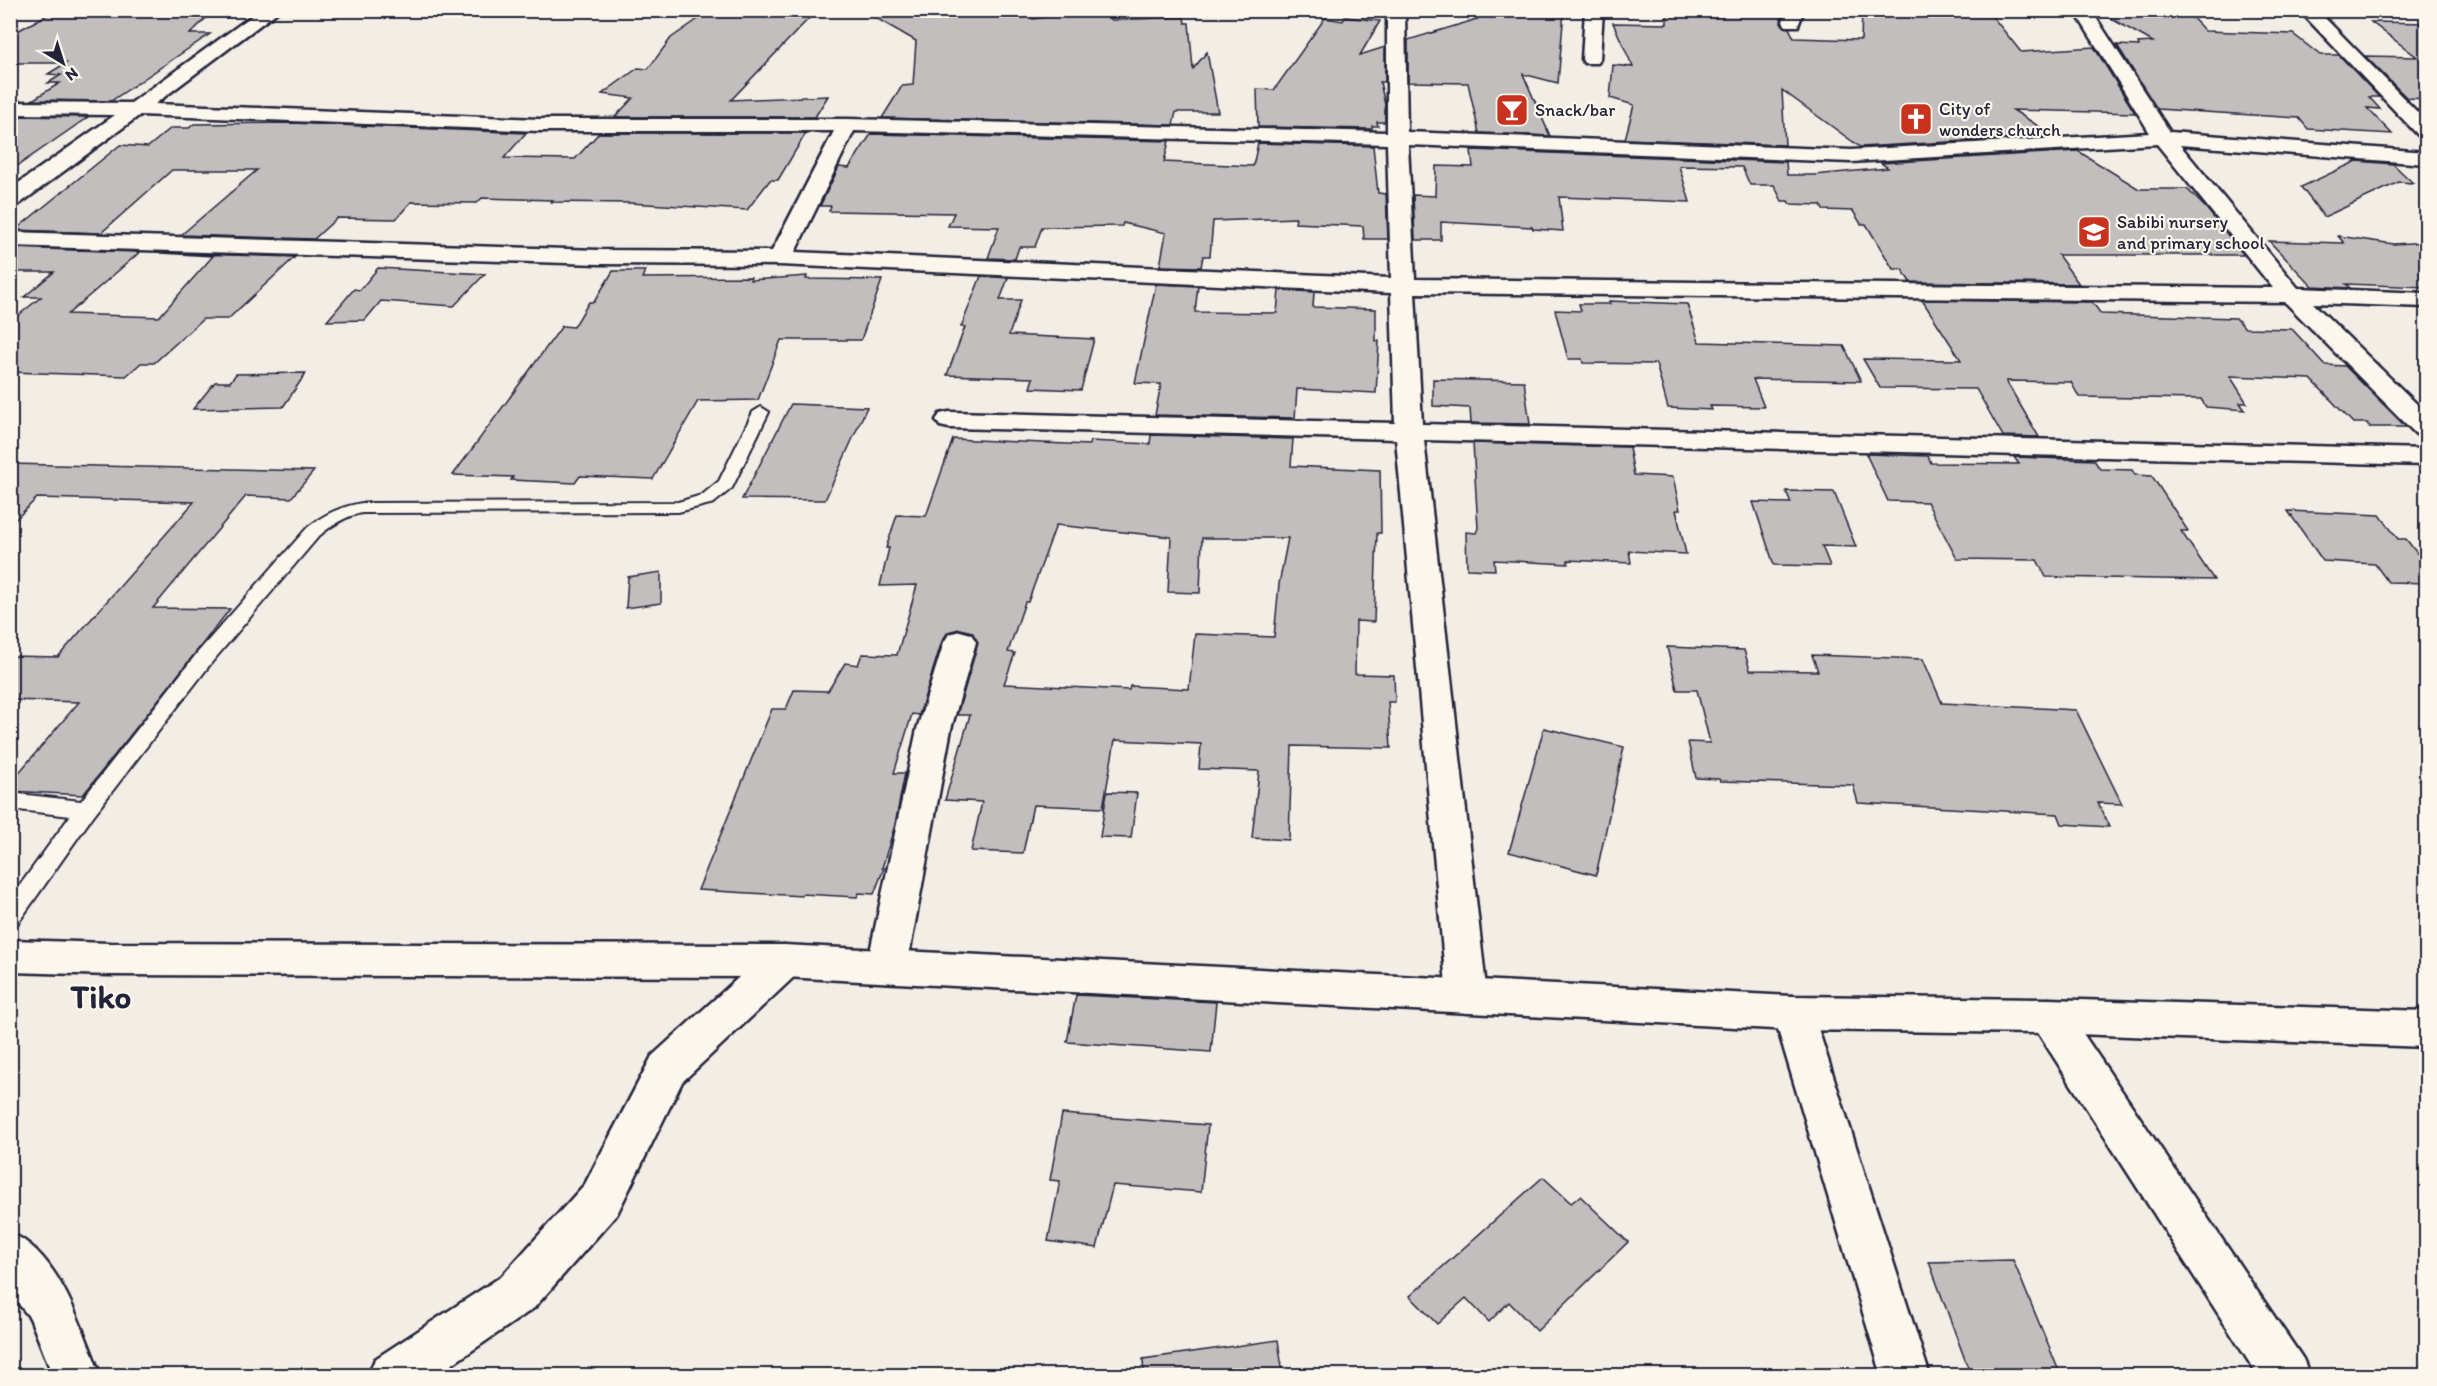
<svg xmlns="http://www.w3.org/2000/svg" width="2437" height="1386" font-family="Itim,sans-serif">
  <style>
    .building { fill: #c2bebe; stroke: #22223b; stroke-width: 1.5; fill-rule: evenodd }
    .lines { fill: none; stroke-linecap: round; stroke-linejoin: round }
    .lane-casing { stroke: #22223b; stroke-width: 4 }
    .street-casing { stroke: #22223b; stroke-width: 5 }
    .secondary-casing { stroke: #22223b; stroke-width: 5 }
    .lane { fill: #fbf7ec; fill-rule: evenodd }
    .street { fill: #fbf7ec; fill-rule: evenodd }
    .secondary { fill: #fbf7ec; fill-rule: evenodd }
    .labels { text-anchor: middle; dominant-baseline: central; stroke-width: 4.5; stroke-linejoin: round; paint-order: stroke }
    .far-poi-label { font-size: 18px; fill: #22223b; stroke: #fbf7ec; text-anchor: start }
    .near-district-label { font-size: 33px; font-weight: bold; fill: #22223b; stroke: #fbf7ec }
  </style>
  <rect width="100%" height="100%" fill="#f2eee5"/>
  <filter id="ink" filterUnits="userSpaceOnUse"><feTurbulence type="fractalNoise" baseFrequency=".0167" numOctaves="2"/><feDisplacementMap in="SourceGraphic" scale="12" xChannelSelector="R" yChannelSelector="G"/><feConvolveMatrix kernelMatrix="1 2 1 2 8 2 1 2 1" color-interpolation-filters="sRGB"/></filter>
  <g filter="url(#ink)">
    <!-- building -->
    <g class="building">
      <path d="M56,10H182L175,16L209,15L190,34H210L111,101L32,100L60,83H48L61,75L48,74L66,63H10V35Z"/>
      <path d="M862,10H1018L1033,19L1064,14L1067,18L1098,13L1101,16L1107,15L1112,20L1184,17L1185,23H1189L1193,69L1207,52L1218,112H1176L1173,125L882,118L902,86L913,85L916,41Z"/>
      <path d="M1479,10H1564L1558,83L1523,74L1550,136L1479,133L1468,83L1408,82V40L1478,19Z"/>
      <path d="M1672,10H1779L1782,16L1781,23L1789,28L1794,38L1861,40L1862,10H1967L1968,15L1992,16L2021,52L2094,47L2135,113L2013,110L2054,136L1860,147L1782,90L1785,145L1625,139L1634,105L1610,98L1613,65L1633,67L1613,23L1667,24V15H1672Z"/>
      <path d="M2135,10H2185L2205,31L2293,34L2320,55H2339L2379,97H2369L2380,109L2367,108L2392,134L2308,129L2299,118L2157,109L2117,45L2139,46L2138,43L2153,42L2101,13L2139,15Z"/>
      <path d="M707,13H814L731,100L828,96L815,117H615L633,98L602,94L638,68L648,69L671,38Z"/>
      <path d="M1345,17L1380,21L1360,55L1385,47V82H1380L1385,105V122H1377L1378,126H1372V129L1258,127L1257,89L1274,90L1325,18L1343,21Z"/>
      <path d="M2371,22L2427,23V99L2407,98L2365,56L2417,57Z"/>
      <path d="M10,116L88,117L10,171Z"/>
      <path d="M291,123L526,133L504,158L575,159L599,133H806L778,180H770L747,210L630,203L551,202L553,200L482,198L477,203L411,202L396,219L337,218L314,239L181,235L257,170H172L101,233L15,230L120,145L148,147L171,128H189L194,124Z"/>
      <path d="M871,134L1169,141L1164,162L1253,166L1258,143L1373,146L1378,193L1386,194L1388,239H1364L1363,226L1295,223L1296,218L1213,221L1210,256H1203L1201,267L1160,266L1166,233L1123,223L1122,226L1042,227L1035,247H1019L1015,259L988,258L999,227L948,226L954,213L829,211L831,206H820L839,167L849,168Z"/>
      <path d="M1471,150L1786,162L1787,175H1814L1888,168L1881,163L2078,151L2139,189H2187L2206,208L2244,255H2058L2079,284L1910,282L1902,269H1893L1866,224H1861L1853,211L1823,210L1821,205L1790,204L1788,201H1782L1774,185H1750L1742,167L1679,166L1690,202L1559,197L1563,231L1533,229L1532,227L1441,222V240H1415L1413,195L1435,196L1436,166L1473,167Z"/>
      <path d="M2357,161L2393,164L2413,183L2399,182L2324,217L2301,187Z"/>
      <path d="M2338,236L2394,244L2427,242V287L2346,284L2350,288L2312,286L2269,241L2344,243Z"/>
      <path d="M10,248L140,252L68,314L159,317L213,256L160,253L295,257L228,319H203L154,363H141L126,376L10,372V322L41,297H24L54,272H10Z"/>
      <path d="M378,268L485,274L454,306L381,301L365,320L327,321L354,289L360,290Z"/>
      <path d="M613,271H645L642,278L751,277L750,280L807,276L806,279L882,280L861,340H781L758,400L698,401L653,479L580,476L575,483L511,480L513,477L453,475L562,326L574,327L589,302H594Z"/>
      <path d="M981,276L1008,278L1000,300H1021L1009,335L1094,339L1081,390L1030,388L1033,378L947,375L965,327H961Z"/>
      <path d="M1156,284L1198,286L1195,312L1277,313L1279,290L1314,292L1313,307L1376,309V341H1379L1376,393L1297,389L1295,418L1155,415L1161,384L1135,383Z"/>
      <path d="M1922,300L2092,302L2101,314L2236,318L2245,328L2292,329L2325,365L2345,366L2406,427H2370L2368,423H2353L2311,379L2230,376L2247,403H2240L2245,410L2206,407L2201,399L2079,397L2071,382L2006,381L2039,437L2003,436L1976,389L1880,388L1863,359L1961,360Z"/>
      <path d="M1609,301L1687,304L1699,342L1844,346L1861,381L1753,379L1764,407L1710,406L1712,410L1668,408L1656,364L1583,363L1582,359H1568L1555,310L1581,311L1579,304H1610Z"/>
      <path d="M306,373L283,407L193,409L215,382H230L236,374Z"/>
      <path d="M1433,379L1524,381L1530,424L1471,423L1470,408L1433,406Z"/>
      <path d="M791,404L867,407L825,500L742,499Z"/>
      <path d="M1151,435L1293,439L1291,466L1380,470L1381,533H1377L1374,622L1356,621L1355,674L1394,675L1395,702H1388L1391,748L1292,746L1289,840L1252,838L1259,771L1199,769L1201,744L1115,740L1103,808L1033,805L1023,853L971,851L982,802L945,800L970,715H957L978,643L972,632L959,629L948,632L942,641L919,715L912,714L894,773H905L895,825L882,868H884L874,894L859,893L857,897L802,894V896L698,890L772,709H786L794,690L828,691L845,663L858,665L862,654L897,655L917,585L880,586L889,548H886L897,515L926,516L953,439L1089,445L1090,441L1150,444ZM1056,525L1171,537L1168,592L1200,593L1202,538H1288L1279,584L1274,637L1195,634L1189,689L1130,686L1129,690L1004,684L1015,653L1008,652L1025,602H1028Z"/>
      <path d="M1473,443L1629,447L1634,475L1673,477L1680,510H1676L1686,554L1629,551L1631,563L1568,560V564L1494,560L1495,570L1467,569L1466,532L1476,533L1478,528Z"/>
      <path d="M1866,454L1928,456L1931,463L2019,464L2014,457L2094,460L2100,469L2132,470L2135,475L2152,476L2188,531H2181L2214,580L2046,577L2037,560L1957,559L1927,502L1888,501Z"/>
      <path d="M10,464L314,471L291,498L246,496L153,608L230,609L83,795L10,791V783L79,702L10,700V656L58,657L194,502L37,498L10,525Z"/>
      <path d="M1786,491L1834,492L1856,547L1822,546L1830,566L1774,565L1753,502L1791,503Z"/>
      <path d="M2288,511L2380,515L2398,539H2406L2427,566V583L2388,582L2375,564L2323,561Z"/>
      <path d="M661,572V603L626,608L628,577Z"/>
      <path d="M1667,647L1744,650L1750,670L1818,671L1812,655L1923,659L1942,703L2076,710L2122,804L2098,803L2109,827L2062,824L2058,814L1858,803L1853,785L1720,781L1719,779L1696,778L1688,742L1710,743L1697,690H1677Z"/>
      <path d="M1544,728L1624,747L1596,875L1509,852Z"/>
      <path d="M1107,792L1137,793L1131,838L1100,837Z"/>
      <path d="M1076,995L1216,1002L1211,1052L1067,1042Z"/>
      <path d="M1062,1114L1208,1125L1201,1192L1113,1185L1097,1248L1048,1241L1060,1181L1050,1180Z"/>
      <path d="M1543,1177L1571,1203L1580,1196L1628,1242L1537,1331L1509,1302L1489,1322L1466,1298L1437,1324L1410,1296Z"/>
      <path d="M2013,1260L2061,1376H1971L1929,1262Z"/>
      <path d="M1278,1340L1283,1376H1144L1143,1359Z"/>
    </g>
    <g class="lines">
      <!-- lane casing -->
      <g class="lane-casing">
        <path id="lane" d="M761,407L769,412L732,488L714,503L678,512L362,513C345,516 332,525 319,536L212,662L93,816L18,923L10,926V899L70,816L10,809V793L81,801L198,652L307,528C324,514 340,507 362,503L678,502L702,495L719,481L753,412Z"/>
      </g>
      <!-- street casing -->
      <g class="street-casing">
        <g id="street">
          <path d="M260,10H280L155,104L539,119H847L1387,132V10H1405L1407,132L1851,150L2150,133L2074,10H2091L2170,132L2426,152V164L2180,145L2298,288L2426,293V307L2313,303L2426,413V436L2416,434L2285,302L1415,293L1422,424L2426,449V465L1424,440L1487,996L1481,1008L1467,1013L1453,1008L1447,996L1396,439L949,428L940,426L936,420L940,414L949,412L1395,423L1391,293L780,265L599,264L10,246V232L599,250L772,251L834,131H539L140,115L18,205L10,206V189L115,115L10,114V102L131,103ZM854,131L1387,144L1391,278L795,252ZM2157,144L2273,288L1415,279L1408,145L1851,162Z"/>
          <path d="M1585,10H1603L1600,59L1598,63H1584L1582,59Z"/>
          <path d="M1786,10H1804L1798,26H1786L1783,22Z"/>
          <path d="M2299,10H2317L2426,121V138L2419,136Z"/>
          <path d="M960,631L971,634L976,642L951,729L907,966L901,978L887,982L873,978L867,966L917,729L944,642L949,634Z"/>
          <path d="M784,945L798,949L804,961L798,973L682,1082L617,1214L534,1308L435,1376H368L375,1359L502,1276L585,1184L652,1056L770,949Z"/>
          <path d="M1793,996L1807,1001L1813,1013L1930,1376H1882L1773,1013L1779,1001Z"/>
          <path d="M2049,999L2063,1004L2303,1359L2310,1376H2258L2035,1028L2029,1016L2035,1004Z"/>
          <path d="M10,1233C59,1252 82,1330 101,1376H53L30,1318L10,1293Z"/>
        </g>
      </g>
      <!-- secondary casing -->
      <g class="secondary-casing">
        <path id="secondary" d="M10,940L110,943L784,945L1793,996L2049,999L2426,1011V1047L2049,1033L1793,1030L784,977L110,975L10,972Z"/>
      </g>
      <!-- lane -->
      <use href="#lane" class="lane"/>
      <!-- street -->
      <use href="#street" class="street"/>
      <!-- secondary -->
      <use href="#secondary" class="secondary"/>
    </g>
  </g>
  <!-- icons -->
  <defs>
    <g id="bar-square" transform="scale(1.725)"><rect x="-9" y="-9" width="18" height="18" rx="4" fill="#c8321e" stroke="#fbf7ec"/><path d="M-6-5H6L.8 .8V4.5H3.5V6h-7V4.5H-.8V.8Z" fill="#fff"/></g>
    <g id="church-square" transform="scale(1.725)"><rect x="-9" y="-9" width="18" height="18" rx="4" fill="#c8321e" stroke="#fbf7ec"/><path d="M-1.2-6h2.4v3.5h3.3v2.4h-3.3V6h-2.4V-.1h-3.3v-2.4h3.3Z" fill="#fff"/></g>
    <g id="school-square" transform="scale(1.725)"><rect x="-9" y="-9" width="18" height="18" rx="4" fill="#c8321e" stroke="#fbf7ec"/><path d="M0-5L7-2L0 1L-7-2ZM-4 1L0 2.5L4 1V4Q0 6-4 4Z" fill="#fff"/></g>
  </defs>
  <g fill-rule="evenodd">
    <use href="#bar-square" x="1512" y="110"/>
    <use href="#church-square" x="1916" y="119"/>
    <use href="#school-square" x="2094" y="232"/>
  </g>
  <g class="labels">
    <!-- far-poi labels -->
    <g class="far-poi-label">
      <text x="1939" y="109">City of<tspan x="1939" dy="21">wonders church</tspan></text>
      <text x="1535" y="110">Snack/bar</text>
      <text x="2117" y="222">Sabibi nursery<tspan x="2117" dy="21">and primary school</tspan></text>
    </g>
    <!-- near-district labels -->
    <g class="near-district-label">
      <text x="101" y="996">Tiko</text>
    </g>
  </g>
  <!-- margin -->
  <rect width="2437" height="1386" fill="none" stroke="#fbf7ec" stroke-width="36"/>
  <rect x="18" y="18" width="2401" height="1350" fill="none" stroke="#22223b" stroke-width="2" filter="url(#ink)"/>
  <!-- north arrow -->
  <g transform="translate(63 63) rotate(142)" stroke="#fbf7ec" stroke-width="4.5" paint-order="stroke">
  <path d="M0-4.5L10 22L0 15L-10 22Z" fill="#22223b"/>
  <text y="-9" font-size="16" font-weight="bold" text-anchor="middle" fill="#22223b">N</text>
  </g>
</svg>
